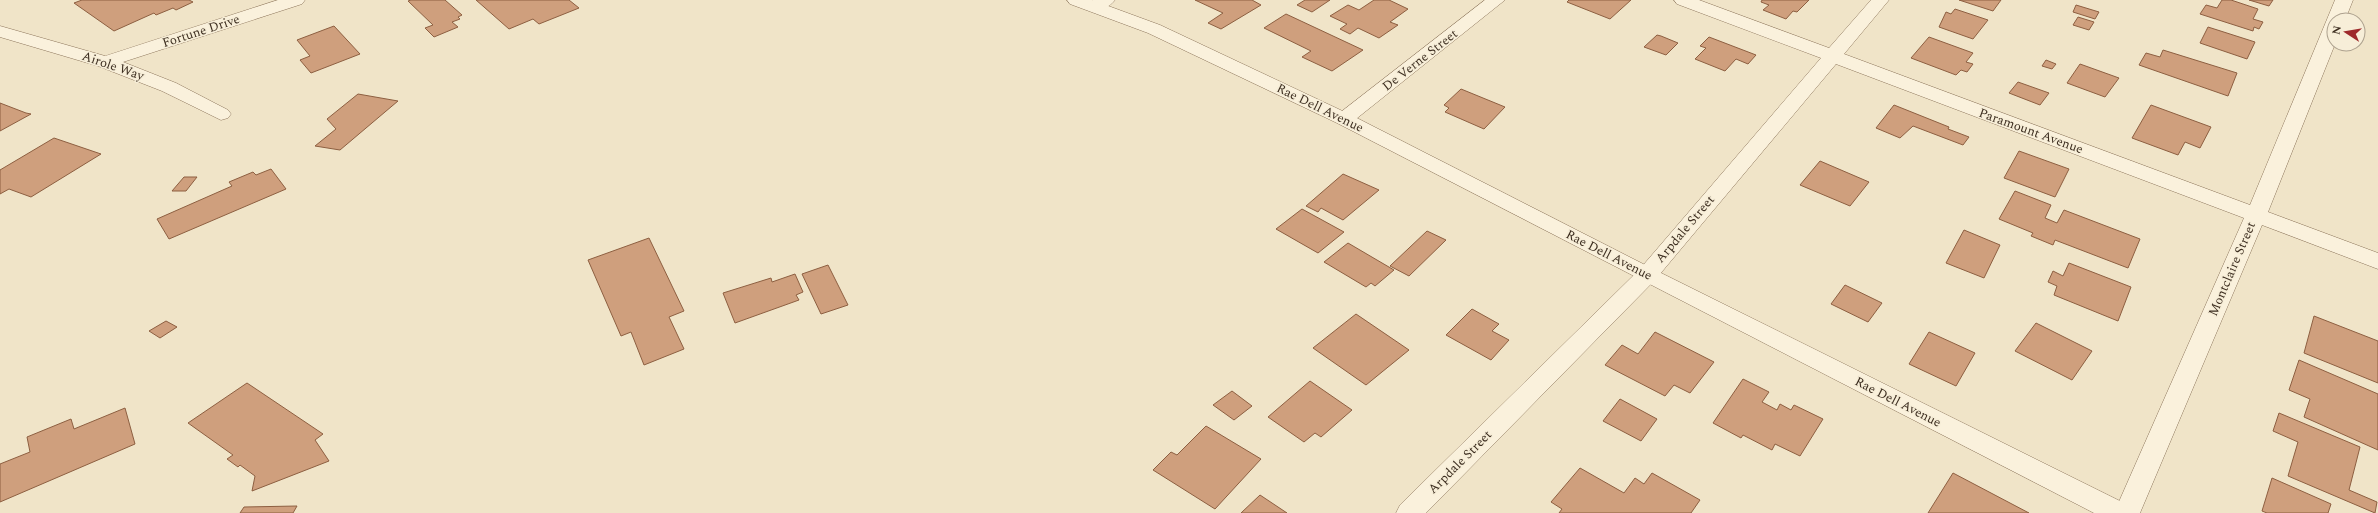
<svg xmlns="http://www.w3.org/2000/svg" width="2378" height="513" font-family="Spectral,serif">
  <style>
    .building { fill: #cf9f7d; stroke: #8d5f41 }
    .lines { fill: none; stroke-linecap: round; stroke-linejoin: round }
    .minor-casing { stroke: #8d765c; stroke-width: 1 }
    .tertiary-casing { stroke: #8d765c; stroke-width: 1 }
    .minor { fill: #faf1dc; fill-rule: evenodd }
    .tertiary { fill: #faf1dc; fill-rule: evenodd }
    .labels { text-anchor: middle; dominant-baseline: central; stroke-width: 3; stroke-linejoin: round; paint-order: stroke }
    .street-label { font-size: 13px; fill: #3d2e20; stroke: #f7eed8 }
  </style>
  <rect width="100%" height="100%" fill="#f0e4c8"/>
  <!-- building -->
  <g class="building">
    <path d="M82,0H189L193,2L176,10L173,8L156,15L154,13L114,31L74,3Z"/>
    <path d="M411,0H445L462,15L458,17L460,19L452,22L458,27L434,37L425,28L433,25L408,1Z"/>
    <path d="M476,0H569L579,8L539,24L533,19L509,29Z"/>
    <path d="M1195,0H1252L1261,5L1221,29L1208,23L1223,13Z"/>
    <path d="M1305,0H1330L1312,12L1297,5Z"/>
    <path d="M1374,0H1389L1408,9L1390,22L1398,25L1379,38L1358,28L1350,34L1340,29L1347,24L1330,16L1348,5L1359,10Z"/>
    <path d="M1569,0H1631L1610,19L1567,2Z"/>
    <path d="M1762,0H1809L1797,12L1793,11L1786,19L1763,10L1769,5L1761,2Z"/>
    <path d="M1959,0H2001L1993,11Z"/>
    <path d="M2222,0H2231L2258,9L2253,19L2263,22L2259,29L2254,27L2253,31L2200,14L2206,5L2217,8Z"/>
    <path d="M2249,0H2273L2269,6Z"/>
    <path d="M2076,5L2099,12L2095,19L2073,12Z"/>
    <path d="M1955,9L1988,20L1973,39L1939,27L1946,12L1951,14Z"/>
    <path d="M1286,14L1363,50L1332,71L1302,57L1311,51L1264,28Z"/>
    <path d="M2078,17L2094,22L2089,30L2073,25Z"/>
    <path d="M334,26L360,54L311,73L300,60L310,56L297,40Z"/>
    <path d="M2208,27L2255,42L2247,59L2200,43Z"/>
    <path d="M1657,35L1661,36L1678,43L1666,55L1644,47Z"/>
    <path d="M1709,37L1756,55L1748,64L1736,59L1725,71L1695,59L1706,48L1700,46Z"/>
    <path d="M1929,37L1973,53L1966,62L1973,64L1967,72L1961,70L1956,75L1911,58Z"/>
    <path d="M2163,50L2237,73L2228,96L2139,65L2146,53L2160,57Z"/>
    <path d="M2046,60L2056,64L2052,69L2042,66Z"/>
    <path d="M2080,64L2119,78L2105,97L2067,83Z"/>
    <path d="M2018,82L2049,93L2040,105L2009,93Z"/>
    <path d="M1461,89L1505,107L1484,129L1445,112L1449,108L1444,105Z"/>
    <path d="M358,94L398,101L340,150L315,146L336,129L327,119Z"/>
    <path d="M0,103L26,113L31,114L0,131Z"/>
    <path d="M1894,105L1949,127L1948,129L1969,137L1963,145L1913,126L1900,138L1876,128Z"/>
    <path d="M2151,105L2211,127L2200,148L2185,142L2178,155L2132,138Z"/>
    <path d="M54,138L101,154L31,197L9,189L0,194V170Z"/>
    <path d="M2019,151L2069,169L2055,197L2004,178Z"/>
    <path d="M1820,161L1869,182L1850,206L1800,185Z"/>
    <path d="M271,169L286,189L169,239L157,219L232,186L229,182L253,172L256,175Z"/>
    <path d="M1343,174L1379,190L1343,220L1321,208L1318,212L1306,206Z"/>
    <path d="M184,177H197L186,191H172Z"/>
    <path d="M2015,191L2051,205L2045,218L2057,223L2064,210L2140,239L2128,268L2055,240L2053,245L2031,236L2033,233L1999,219Z"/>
    <path d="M1302,209L1344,232L1318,253L1276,229Z"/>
    <path d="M1964,230L2000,245L1984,278L1946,263Z"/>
    <path d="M1427,231L1446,240L1409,276L1390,266Z"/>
    <path d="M649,238L684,311L669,317L684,349L644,365L631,332L621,336L588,260Z"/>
    <path d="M1348,243L1394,270L1375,286L1371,283L1366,287L1324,262Z"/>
    <path d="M2069,263L2131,287L2118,321L2054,295L2057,286L2048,282L2053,271L2063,276Z"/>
    <path d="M828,265L848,305L821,314L802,274Z"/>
    <path d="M795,274L803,292L796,295L799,300L735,323L723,293L771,278L772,282Z"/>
    <path d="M1845,285L1882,303L1868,322L1831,304Z"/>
    <path d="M1472,309L1499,324L1492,331L1509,340L1491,360L1446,335Z"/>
    <path d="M1356,314L1409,350L1366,385L1313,348Z"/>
    <path d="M2314,316L2378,341V383L2304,353Z"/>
    <path d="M166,321L177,327L160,338L149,331Z"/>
    <path d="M2036,323L2092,351L2072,380L2015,351Z"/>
    <path d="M1655,332L1714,362L1690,393L1674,385L1665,396L1605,365L1622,345L1638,354Z"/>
    <path d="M1929,332L1975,353L1956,386L1909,364Z"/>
    <path d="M2299,360L2378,394V450L2304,417L2310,399L2289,390Z"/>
    <path d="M1743,379L1769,392L1762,402L1777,410L1780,404L1791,410L1794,405L1823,419L1800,456L1775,444L1772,450L1743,435L1741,438L1713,423Z"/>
    <path d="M1310,381L1352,410L1321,437L1315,433L1304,442L1268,417Z"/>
    <path d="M247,383L323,434L315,440L329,461L252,491L255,476L240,465L238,467L227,459L233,455L188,423Z"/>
    <path d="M1232,391L1252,406L1234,420L1213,405Z"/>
    <path d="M1620,399L1657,419L1641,441L1603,421Z"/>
    <path d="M125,408L135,444L0,502V464L30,452L27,437L71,419L74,429Z"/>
    <path d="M2279,413L2360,447L2349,490L2377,502L2375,513L2288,476L2298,442L2273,431Z"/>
    <path d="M1206,426L1261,459L1215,509L1153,470L1171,452L1177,455Z"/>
    <path d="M1580,468L1624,493L1635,478L1644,484L1652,473L1700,500L1691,513H1559L1562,509L1551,502Z"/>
    <path d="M1953,473L2029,513H1928Z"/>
    <path d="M2272,478L2331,504L2328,513H2267L2262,511Z"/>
    <path d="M1260,495L1287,513H1241Z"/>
    <path d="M297,506L293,513H240L244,507Z"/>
  </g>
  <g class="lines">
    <!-- minor casing -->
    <g class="minor-casing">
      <g id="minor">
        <path d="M278,0H305L302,4L123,62L176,83L228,110L231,114L228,118L221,120L162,91L98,66L0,37V26L105,56Z"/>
        <path d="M1093,0H1115C1109,8 1098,12 1089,10L1086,6Z"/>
        <path d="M1485,0H1505L1351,123L1344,125L1337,123L1334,119L1337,115Z"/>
        <path d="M1674,0H1699L1829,48L1871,0H1889L1844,54L2250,205L2335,0H2353L2345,20H2334L2335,44L2268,212L2378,253V269L2262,225L2140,513H2114L2244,218L1836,64L1655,280L1426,513H1396L1400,505L1639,270L1821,58L1677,4Z"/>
      </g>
    </g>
    <!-- tertiary casing -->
    <g class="tertiary-casing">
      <path id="tertiary" d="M1067,0H1092L1160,25L1351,115L1655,270L2128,505L2132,513H2094L1337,123L1148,33L1070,4Z"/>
    </g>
    <!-- minor -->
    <use href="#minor" class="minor"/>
    <!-- tertiary -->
    <use href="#tertiary" class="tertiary"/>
  </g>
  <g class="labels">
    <!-- street labels -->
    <g class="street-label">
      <text transform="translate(201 31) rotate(-18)">Fortune Drive</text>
      <text transform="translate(1420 60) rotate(-38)">De Verne Street</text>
      <text transform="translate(113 66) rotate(19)">Airole Way</text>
      <text transform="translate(1320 108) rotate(26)">Rae Dell Avenue</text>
      <text transform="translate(2031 131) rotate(20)">Paramount Avenue</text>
      <text transform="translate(1685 229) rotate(-50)">Arpdale Street</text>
      <text transform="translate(1609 255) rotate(27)">Rae Dell Avenue</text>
      <text transform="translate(2232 269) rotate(-67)">Montclaire Street</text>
      <text transform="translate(1898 402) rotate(27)">Rae Dell Avenue</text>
      <text transform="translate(1460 462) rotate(-45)">Arpdale Street</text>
    </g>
  </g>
  <!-- north arrow -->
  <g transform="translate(2346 32) rotate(282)"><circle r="19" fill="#f7eed8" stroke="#ada18e"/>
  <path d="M0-3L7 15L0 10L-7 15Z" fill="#9e2a2b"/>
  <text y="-6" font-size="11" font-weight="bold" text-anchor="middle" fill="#3d2e20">N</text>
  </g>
</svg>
